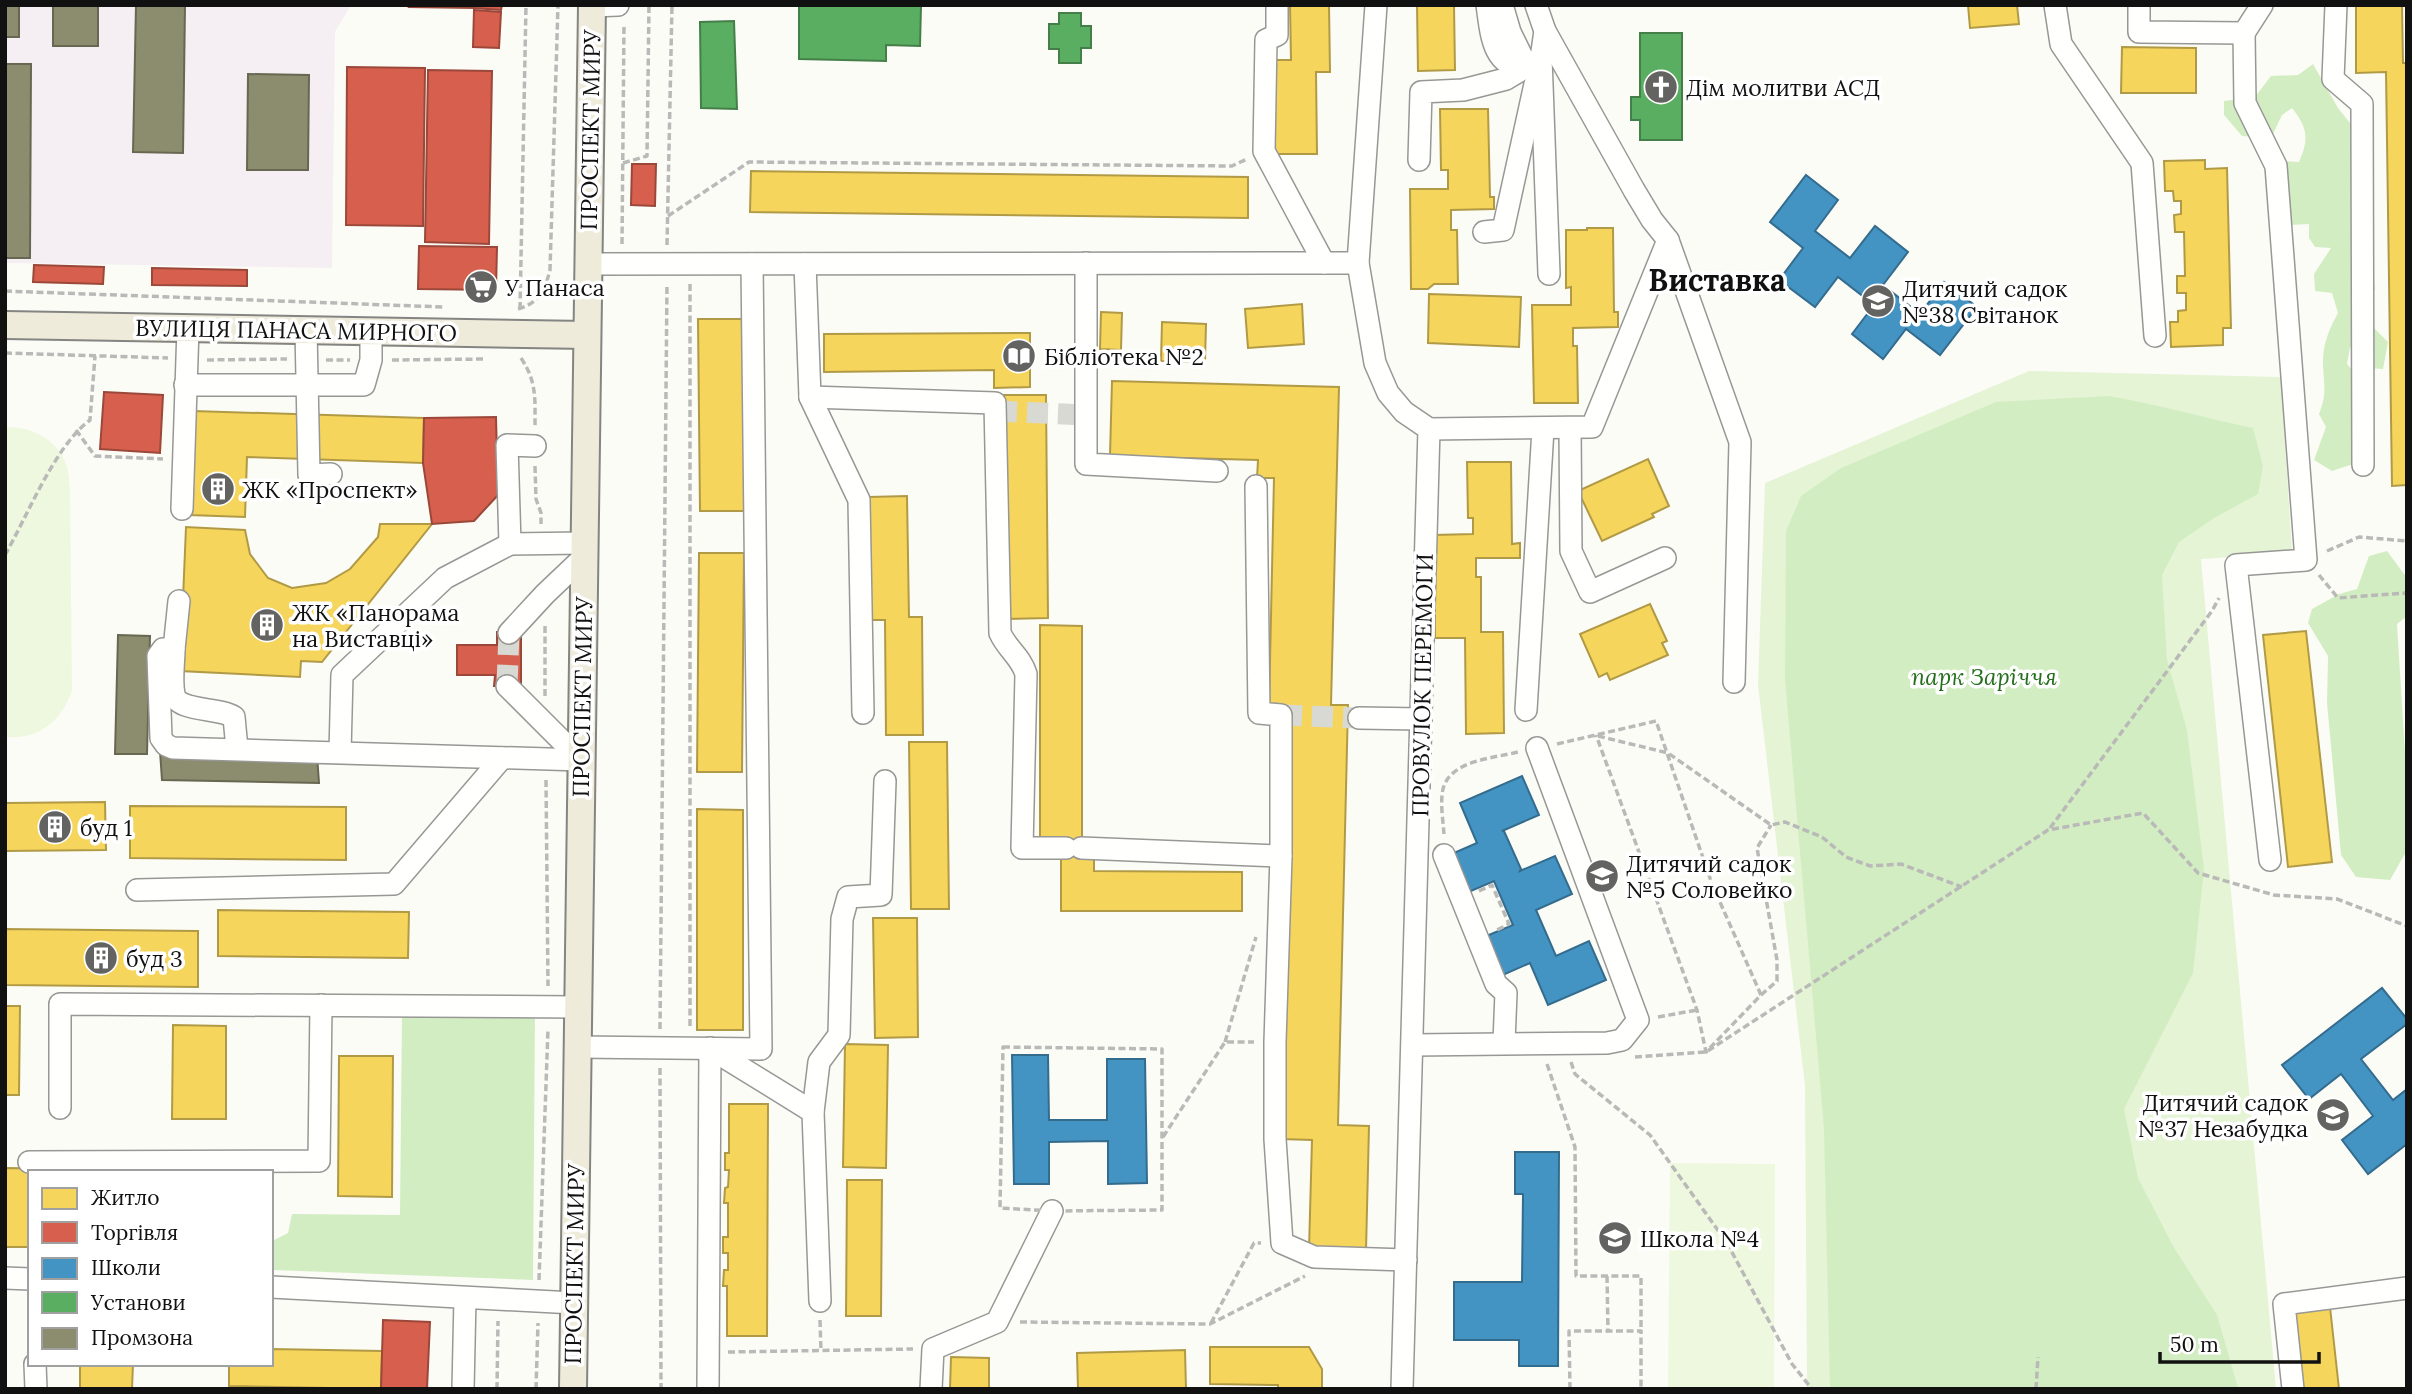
<svg xmlns="http://www.w3.org/2000/svg" width="2412" height="1394" font-family="Lora,serif">
  <style>
    .industrial { fill: #f5eff3 }
    .green { fill: #e4f4d5 }
    .forest { fill: #d3edc3 }
    .pitch { fill: #eef8df }
    .homes { fill: #f6d55c; stroke: #b19a46; stroke-width: 2 }
    .shops { fill: #d6604d; stroke: #9b483b; stroke-width: 2 }
    .schools { fill: #4393c3; stroke: #346c8e; stroke-width: 2 }
    .public { fill: #5aae61; stroke: #447f49; stroke-width: 2 }
    .industry { fill: #8c8c6e; stroke: #676752; stroke-width: 2 }
    .lines { fill: none; stroke-linecap: round; stroke-linejoin: round }
    .minor-tunnel { stroke: #d9d9d4; stroke-width: 21; stroke-dasharray: 21 10; stroke-linecap: butt }
    .minor-casing { stroke: #979795; stroke-width: 24 }
    .major-casing { stroke: #848482; stroke-width: 30 }
    .path { stroke: #b9b9b8; stroke-width: 3.5; stroke-dasharray: 7 3.5; stroke-linecap: butt }
    .minor { stroke: #fffffe; stroke-width: 21 }
    .major { stroke: #eeebda; stroke-width: 26 }
    .labels { text-anchor: middle; dominant-baseline: central; stroke-width: 7; stroke-linejoin: round; paint-order: stroke }
    .poi-label { font-size: 23px; fill: #111; stroke: #fff; text-anchor: start }
    .street-label { font-size: 23px; fill: #111; stroke: #fff }
    .park-label { font-size: 23px; font-style: italic; fill: #246f1b; stroke: #fff }
    .district-label { font-size: 30px; font-weight: bold; fill: #111; stroke: #fff }
  </style>
  <rect width="100%" height="100%" fill="#fcfcf7"/>
  <!-- industrial -->
  <path class="industrial" d="M5,5H351L335,32L332,268L5,263Z"/>
  <!-- green -->
  <path class="green" d="M2029,371L2281,377L2292,553L2201,559L2276,1389H1807L1805,1086L1758,685L1765,483Z"/>
  <!-- forest -->
  <g class="forest">
    <path d="M2313,64L2338,108L2358,133L2375,290L2356,296L2358,312L2388,342L2383,369L2368,368L2350,347L2347,364L2361,381L2359,462L2332,471L2314,460L2326,427L2319,414C2327,394 2324,386 2323,366C2322,346 2329,329 2338,313L2332,293L2315,291L2314,274L2331,248L2315,247L2309,238V224L2291,225L2264,171L2281,161L2299,162C2309,139 2308,128 2292,108L2282,115L2271,138L2242,136L2224,115V101L2255,97L2271,76L2298,75Z"/>
    <path d="M2108,396C2157,404 2204,418 2253,428L2263,466L2258,494L2214,518L2179,542L2162,575L2167,660L2187,730L2204,869L2193,973L2124,1109L2138,1178L2173,1246L2217,1315L2238,1388L1830,1389L1824,1128L1785,679L1786,531L1801,496L1841,468L1996,402Z"/>
    <path d="M2387,551L2407,578V616L2397,624L2407,785V850L2390,880L2356,877L2341,855L2327,703L2328,656L2308,623L2312,609L2339,594L2357,589L2369,556Z"/>
    <path d="M402,1013L535,1014L533,1280L273,1270L272,1241L288,1233L292,1214L400,1215Z"/>
  </g>
  <!-- pitch -->
  <g class="pitch">
    <path d="M5,427C32,426 59,440 67,467C69,473 69,482 70,489L72,691C61,721 39,740 5,737Z"/>
    <path d="M1670,1163L1775,1164L1774,1389H1668Z"/>
  </g>
  <!-- homes -->
  <g class="homes">
    <path d="M1290,5H1329L1330,72H1316L1317,154H1275L1274,60H1291Z"/>
    <path d="M1417,5H1454L1455,70L1418,71Z"/>
    <path d="M1968,5H2017L2019,24L1970,28Z"/>
    <path d="M2356,5H2402L2403,63H2407V485L2392,486L2386,72L2356,73Z"/>
    <path d="M2122,47L2196,48V93H2121Z"/>
    <path d="M1440,109H1488L1490,197H1494V209L1451,210V230H1457L1458,284H1434L1428,289H1411L1410,189H1448V170H1441Z"/>
    <path d="M2205,160V169L2227,168L2231,328H2223V345L2171,347L2170,322H2178V311L2186,310V293H2177V276H2185L2184,232H2175L2174,215L2181,214V201H2174L2173,191H2165L2164,161Z"/>
    <path d="M751,171L1248,177V218L750,212Z"/>
    <path d="M1587,228H1613L1614,312H1618V327L1573,328V346H1577L1578,403H1534L1532,305H1571V287L1566,288V230H1587Z"/>
    <path d="M1429,294L1521,297L1519,347L1428,343Z"/>
    <path d="M1302,304L1304,344L1248,348L1245,309Z"/>
    <path d="M1101,312L1122,313L1121,350L1100,349Z"/>
    <path d="M698,319H743L746,511H700Z"/>
    <path d="M1162,322L1206,324L1205,362L1161,361Z"/>
    <path d="M1030,333V387L994,388V370L824,372V334Z"/>
    <path d="M1112,381L1339,387L1331,705H1348L1338,1125L1369,1126L1366,1251L1309,1250L1312,1140L1281,1139L1291,708L1269,707L1274,478H1257L1258,460L1110,456Z"/>
    <path d="M1002,395H1046L1048,618L1004,619Z"/>
    <path d="M193,411L424,418L423,463L247,457L245,517L189,515Z"/>
    <path d="M1648,459L1669,506L1652,514L1654,517L1602,541L1578,491Z"/>
    <path d="M1467,462H1511L1512,544L1520,543V558H1476V577H1481V632H1503L1504,733L1466,734L1465,638H1435L1434,535L1473,534V518H1468Z"/>
    <path d="M907,496L909,617H922L923,735H886L885,620H870L869,497Z"/>
    <path d="M380,524H432L322,662L301,661L300,677L180,671L186,527L245,530L250,554L268,578L292,588L326,583L350,569L378,537Z"/>
    <path d="M699,553H744L742,772H697Z"/>
    <path d="M1650,604L1667,641L1662,643L1668,655L1610,680L1607,673L1599,677L1580,634Z"/>
    <path d="M1040,625L1082,626V855H1094V871L1242,872V911H1061V856L1040,840Z"/>
    <path d="M2306,631L2332,862L2288,867L2263,635Z"/>
    <path d="M909,742H947L949,909H911Z"/>
    <path d="M105,802L106,850L5,851V803Z"/>
    <path d="M130,806L346,807V860L130,858Z"/>
    <path d="M697,809L743,810V1030H697Z"/>
    <path d="M218,910L409,912L408,958L218,956Z"/>
    <path d="M873,918H917L918,1037L875,1038Z"/>
    <path d="M5,929L198,931V987L5,985Z"/>
    <path d="M5,1006H20L19,1095H5Z"/>
    <path d="M173,1025L226,1026V1119H172Z"/>
    <path d="M845,1044L888,1045L886,1168L843,1167Z"/>
    <path d="M339,1056H393L392,1197L338,1196Z"/>
    <path d="M729,1104H768L767,1336H727V1286H723L724,1270H728V1253H723V1237H728V1203H724L725,1188L728,1187L729,1170H725V1153H729Z"/>
    <path d="M5,1168L173,1170L30,1172V1247H5Z"/>
    <path d="M847,1180H882L881,1316H846Z"/>
    <rect x="271" y="1189" width="1" height="51"/>
    <path d="M2330,1307L2339,1389H2300L2292,1312Z"/>
    <path d="M1210,1347H1309L1322,1369V1389H1278V1385L1210,1384Z"/>
    <path d="M271,1349L382,1351L381,1389L229,1386V1364H271Z"/>
    <path d="M1185,1350L1186,1389H1078L1077,1353Z"/>
    <path d="M951,1357L989,1358V1389H950Z"/>
    <path d="M80,1364H133L132,1389H80Z"/>
  </g>
  <!-- shops -->
  <g class="shops">
    <path d="M410,5H474V8L409,7Z"/>
    <path d="M474,5H502L501,10L474,8Z"/>
    <path d="M474,10L501,12L499,48L473,47Z"/>
    <path d="M347,67L425,68L423,226L346,225Z"/>
    <path d="M428,70L492,71L489,244L425,242Z"/>
    <path d="M632,164H656L655,206L631,205Z"/>
    <path d="M419,246L497,247L496,290L418,289Z"/>
    <path d="M34,265L104,267L103,284L33,282Z"/>
    <path d="M152,268L247,270V286L152,285Z"/>
    <path d="M104,392L163,395L160,453L100,449Z"/>
    <path d="M496,417L498,495L474,521L432,524L423,463L424,418Z"/>
    <path d="M497,632L521,633V686H494L495,675H457V645H497Z"/>
    <path d="M383,1320L430,1322L427,1389H381Z"/>
  </g>
  <!-- schools -->
  <g class="schools">
    <path d="M1806,175L1838,200L1815,231L1850,258L1875,226L1908,252L1883,285L1920,314L1944,282L1977,307L1940,355L1906,329L1883,359L1852,334L1874,305L1838,277L1815,307L1779,280L1803,248L1770,222Z"/>
    <path d="M1522,776L1539,815L1502,831H1504L1521,869L1520,871L1555,856L1572,894L1536,910L1556,956L1589,941L1606,980L1548,1005L1530,963L1496,978L1479,939L1513,925L1494,881L1464,894L1447,856L1477,843L1460,803Z"/>
    <path d="M2382,988L2407,1019V1024L2361,1059L2393,1100L2407,1089V1144L2368,1174L2342,1140L2373,1116L2341,1074L2309,1099L2282,1065Z"/>
    <path d="M1012,1055H1048L1049,1120H1107V1059H1145L1147,1183L1108,1184V1141L1049,1142V1184H1014Z"/>
    <path d="M1515,1152H1559L1558,1366H1519V1340H1454V1282H1522L1523,1194H1515Z"/>
  </g>
  <!-- public -->
  <g class="public">
    <path d="M799,5L921,6L920,46L886,45V61L799,59Z"/>
    <path d="M1059,13H1081V26H1091V48H1081V63H1059V49H1049V24H1059Z"/>
    <path d="M734,21L737,109L701,108L700,22Z"/>
    <path d="M1640,33H1682V140H1640V120H1631V97H1640Z"/>
  </g>
  <!-- industry -->
  <g class="industry">
    <rect x="5" y="5" width="14" height="32"/>
    <rect x="53" y="5" width="45" height="41"/>
    <path d="M136,5H185L183,153L133,152Z"/>
    <path d="M5,64H31L30,258H5Z"/>
    <path d="M248,74L309,75L308,170H247Z"/>
    <path d="M118,635L150,636L147,754H115Z"/>
    <path d="M160,751L317,755L319,783L162,780Z"/>
  </g>
  <g class="lines">
    <!-- minor-tunnel -->
    <g class="minor-tunnel">
      <path d="M996,411L1086,415"/>
      <path d="M507,686L509,633"/>
      <path d="M1281,715L1359,718"/>
    </g>
    <!-- minor casing -->
    <g class="minor-casing">
      <g id="minor">
        <path d="M1277,5V35L1266,40L1264,151L1324,263"/>
        <path d="M1376,5L1358,263L1375,363L1388,393L1404,412L1429,429L1402,1389"/>
        <path d="M1487,5C1491,32 1492,69 1527,67L1510,32L1502,5"/>
        <path d="M2055,5L2061,44L2142,163L2155,336"/>
        <path d="M2139,5V32L2244,33L2262,5"/>
        <path d="M2336,5L2333,79L2362,104L2363,465"/>
        <path d="M592,6L618,5"/>
        <path d="M1545,31L1541,58L1549,274"/>
        <path d="M2244,33L2245,103L2276,166L2306,560L2236,565L2270,860"/>
        <path d="M1419,160L1421,92L1463,90L1506,79L1541,58"/>
        <path d="M1484,232L1503,230L1535,84"/>
        <path d="M1668,240L1740,442L1734,682"/>
        <path d="M1086,263V464L1217,471"/>
        <path d="M588,264L1358,263"/>
        <path d="M805,264L810,397L859,500L863,713"/>
        <path d="M306,330L309,475L331,474"/>
        <path d="M185,385H364L371,360V331"/>
        <path d="M810,397L995,403L1000,633C1007,649 1021,657 1026,674L1022,848H1066"/>
        <path d="M1570,428L1571,551L1590,592L1665,558"/>
        <path d="M1429,429L1592,427L1668,240L1652,220L1634,190L1545,31L1536,5"/>
        <path d="M1256,486L1259,713L1281,715V856L1275,1042V1139L1282,1243L1314,1257L1406,1260"/>
        <path d="M182,509L188,328"/>
        <path d="M510,544L507,445L535,446"/>
        <path d="M179,601L174,649H163L158,656L161,738L166,745L173,748L581,760"/>
        <path d="M509,633L545,594L584,557"/>
        <path d="M174,649C174,663 171,680 174,694C177,712 219,707 234,717L237,749"/>
        <path d="M507,686L581,760"/>
        <path d="M1526,710L1543,429"/>
        <path d="M1359,718L1421,719"/>
        <path d="M340,752L342,675L445,578L510,544L584,543"/>
        <path d="M1081,848L1281,856"/>
        <path d="M1444,855L1496,984L1506,993L1504,1042"/>
        <path d="M137,890L394,884L502,758"/>
        <path d="M1413,1045L1607,1043L1622,1040L1638,1020L1537,748"/>
        <path d="M577,1047L761,1049L752,264"/>
        <path d="M711,1049L813,1112L820,1301"/>
        <path d="M60,1108V1004L578,1007"/>
        <path d="M813,1112L819,1062L839,1035L842,919L848,897L881,895L885,781"/>
        <path d="M29,1162L319,1161L321,1005"/>
        <path d="M5,1278L30,1279"/>
        <path d="M271,1287L574,1303"/>
        <path d="M35,1364L36,1389"/>
        <path d="M463,1389L465,1298"/>
        <path d="M708,1389L710,1048"/>
        <path d="M931,1389L933,1349L997,1322L1052,1211"/>
        <path d="M2293,1389L2284,1304L2407,1288"/>
      </g>
    </g>
    <!-- major casing -->
    <g class="major-casing">
      <g id="major">
        <path d="M5,325L587,335"/>
        <path d="M573,1389L592,5"/>
      </g>
    </g>
    <!-- path -->
    <g class="path">
      <path d="M623,163L647,156L649,5"/>
      <path d="M668,216L749,162L1232,166L1247,159"/>
      <path d="M622,244L624,24"/>
      <path d="M667,245L672,5"/>
      <path d="M690,284V1028"/>
      <path d="M5,291L444,307"/>
      <path d="M518,309C539,303 545,290 550,270L558,5"/>
      <path d="M520,309L526,5"/>
      <path d="M5,353L168,358"/>
      <path d="M521,358C537,382 535,399 535,427"/>
      <path d="M207,360L287,359"/>
      <path d="M326,360H350"/>
      <path d="M392,360L486,359"/>
      <path d="M76,430L95,456L163,459"/>
      <path d="M535,466L536,499L541,513V524"/>
      <path d="M2327,551L2359,537L2407,541"/>
      <path d="M5,555C28,515 54,447 90,420L95,356"/>
      <path d="M2319,575L2338,598L2407,593"/>
      <path d="M545,696V626"/>
      <path d="M1598,736L1668,753L1771,825L1785,822L1822,837L1846,857L1870,866L1901,864L1962,887"/>
      <path d="M1557,744L1656,721L1712,884L1761,995L1706,1052L1697,1010L1596,735"/>
      <path d="M546,780L548,986"/>
      <path d="M2050,828L2212,611L2219,598"/>
      <path d="M1444,834C1443,820 1440,803 1443,789C1450,760 1495,758 1518,752"/>
      <path d="M1479,891L1492,885L1509,924L1495,931"/>
      <path d="M1761,995L1777,981V960L1757,848L1771,825"/>
      <path d="M1658,1017L1697,1010"/>
      <path d="M660,1029L667,284"/>
      <path d="M1225,1042L1256,937"/>
      <path d="M1003,1047L1162,1049V1210L1052,1211L1000,1208Z"/>
      <path d="M1635,1057L1706,1052L2048,830L2143,813L2198,873L2274,895L2337,899L2407,926"/>
      <path d="M1571,1062L1575,1074L1650,1135L1727,1243L1792,1364L1812,1389"/>
      <path d="M1547,1064L1575,1147L1576,1276H1641V1331"/>
      <path d="M660,1068L661,1389"/>
      <path d="M1163,1137L1225,1042H1254"/>
      <path d="M1607,1276L1608,1331H1641V1389"/>
      <path d="M539,1280L548,1029"/>
      <path d="M820,1320L821,1351"/>
      <path d="M1020,1322L1210,1324L1305,1276"/>
      <path d="M1211,1323L1254,1243H1261"/>
      <path d="M728,1352L913,1349"/>
      <path d="M497,1389L498,1321"/>
      <path d="M536,1389L538,1323"/>
      <path d="M1570,1389L1569,1331H1608"/>
      <path d="M2036,1389L2038,1357"/>
    </g>
    <!-- minor -->
    <use href="#minor" class="minor"/>
    <!-- major -->
    <use href="#major" class="major"/>
  </g>
  <!-- icons -->
  <defs>
    <g id="church-disc" transform="scale(1.75)"><circle r="9.5" fill="#636362" stroke="#fff"/><path d="M-1.2-6h2.4v3.5h3.3v2.4h-3.3V6h-2.4V-.1h-3.3v-2.4h3.3Z" fill="#fff"/></g>
    <g id="supermarket-disc" transform="scale(1.75)"><circle r="9.5" fill="#636362" stroke="#fff"/><path d="M-6-5.5h2.5l.6 2H6L4.5 2H-2.5L-4.4-4H-6ZM-1.5 3.2a1.3 1.3 0 1 0 .1 0ZM3 3.2a1.3 1.3 0 1 0 .1 0Z" fill="#fff"/></g>
    <g id="school-disc" transform="scale(1.75)"><circle r="9.5" fill="#636362" stroke="#fff"/><path d="M0-5L7-2L0 1L-7-2ZM-4 1L0 2.5L4 1V4Q0 6-4 4Z" fill="#fff"/></g>
    <g id="library-disc" transform="scale(1.75)"><circle r="9.5" fill="#636362" stroke="#fff"/><path d="M-6-4Q-3-5.5-.7-3.5V5Q-3 3-6 4ZM6-4Q3-5.5 .7-3.5V5Q3 3 6 4Z" fill="#fff"/></g>
    <g id="building-disc" transform="scale(1.75)"><circle r="9.5" fill="#636362" stroke="#fff"/><path d="M-4-6H4V6H1V3H-1V6H-4ZM-2.5-4.3h1.7v1.8h-1.7ZM.8-4.3h1.7v1.8H.8ZM-2.5-1h1.7V.8h-1.7ZM.8-1h1.7V.8H.8Z" fill="#fff"/></g>
  </defs>
  <g fill-rule="evenodd">
    <use href="#church-disc" x="1661" y="87"/>
    <use href="#supermarket-disc" x="481" y="287"/>
    <use href="#school-disc" x="1878" y="301"/>
    <use href="#library-disc" x="1019" y="356"/>
    <use href="#building-disc" x="218" y="489"/>
    <use href="#building-disc" x="267" y="625"/>
    <use href="#building-disc" x="55" y="827"/>
    <use href="#school-disc" x="1602" y="876"/>
    <use href="#building-disc" x="101" y="958"/>
    <use href="#school-disc" x="2333" y="1115"/>
    <use href="#school-disc" x="1615" y="1238"/>
  </g>
  <g class="labels">
    <!-- poi labels -->
    <g class="poi-label">
      <text x="1686" y="87">Дім молитви АСД</text>
      <text x="505" y="287">У Панаса</text>
      <text x="1902" y="288">Дитячий садок<tspan x="1902" dy="26">№38 Світанок</tspan></text>
      <text x="1044" y="356">Бібліотека №2</text>
      <text x="242" y="489">ЖК «Проспект»</text>
      <text x="292" y="612">ЖК «Панорама<tspan x="292" dy="26">на Виставці»</tspan></text>
      <text x="80" y="827">буд 1</text>
      <text x="1626" y="863">Дитячий садок<tspan x="1626" dy="26">№5 Соловейко</tspan></text>
      <text x="126" y="958">буд 3</text>
      <text x="2308" y="1102" text-anchor="end">Дитячий садок<tspan x="2308" dy="26">№37 Незабудка</tspan></text>
      <text x="1640" y="1238">Школа №4</text>
    </g>
    <!-- street labels -->
    <g class="street-label">
      <text transform="translate(590 130) rotate(-89)">ПРОСПЕКТ МИРУ</text>
      <text transform="translate(296 330) rotate(1)">ВУЛИЦЯ ПАНАСА МИРНОГО</text>
      <text transform="translate(1422 685) rotate(-89)">ПРОВУЛОК ПЕРЕМОГИ</text>
      <text transform="translate(582 697) rotate(-89)">ПРОСПЕКТ МИРУ</text>
      <text transform="translate(574 1264) rotate(-89)">ПРОСПЕКТ МИРУ</text>
    </g>
    <!-- park labels -->
    <g class="park-label">
      <text x="1984" y="676">парк Заріччя</text>
    </g>
    <!-- district labels -->
    <g class="district-label">
      <text x="1717" y="280">Виставка</text>
    </g>
  </g>
  <!-- border -->
  <rect width="2412" height="1394" fill="none" stroke="#111111" stroke-width="14"/>
  <!-- legend -->
  <rect x="28" y="1170" width="245" height="196" fill="#ffffff" stroke="#a0a0a0" stroke-width="2"/>
  <rect x="42" y="1188" width="35" height="21" fill="#f6d55c" stroke="#a0a0a0" stroke-width="2"/>
  <text x="91" y="1205" font-size="21" fill="#111111">Житло</text>
  <rect x="42" y="1222" width="35" height="21" fill="#d6604d" stroke="#a0a0a0" stroke-width="2"/>
  <text x="91" y="1240" font-size="21" fill="#111111">Торгівля</text>
  <rect x="42" y="1258" width="35" height="21" fill="#4393c3" stroke="#a0a0a0" stroke-width="2"/>
  <text x="91" y="1275" font-size="21" fill="#111111">Школи</text>
  <rect x="42" y="1292" width="35" height="21" fill="#5aae61" stroke="#a0a0a0" stroke-width="2"/>
  <text x="91" y="1310" font-size="21" fill="#111111">Установи</text>
  <rect x="42" y="1328" width="35" height="21" fill="#8c8c6e" stroke="#a0a0a0" stroke-width="2"/>
  <text x="91" y="1345" font-size="21" fill="#111111">Промзона</text>
  <!-- scale -->
  <path d="M2160 1352v10h159v-10" fill="none" stroke="#111111" stroke-width="3.5"/>
  <text x="2170" y="1352" font-size="21" fill="#111111" stroke="#ffffff" stroke-width="5" paint-order="stroke">50 m</text>
</svg>
